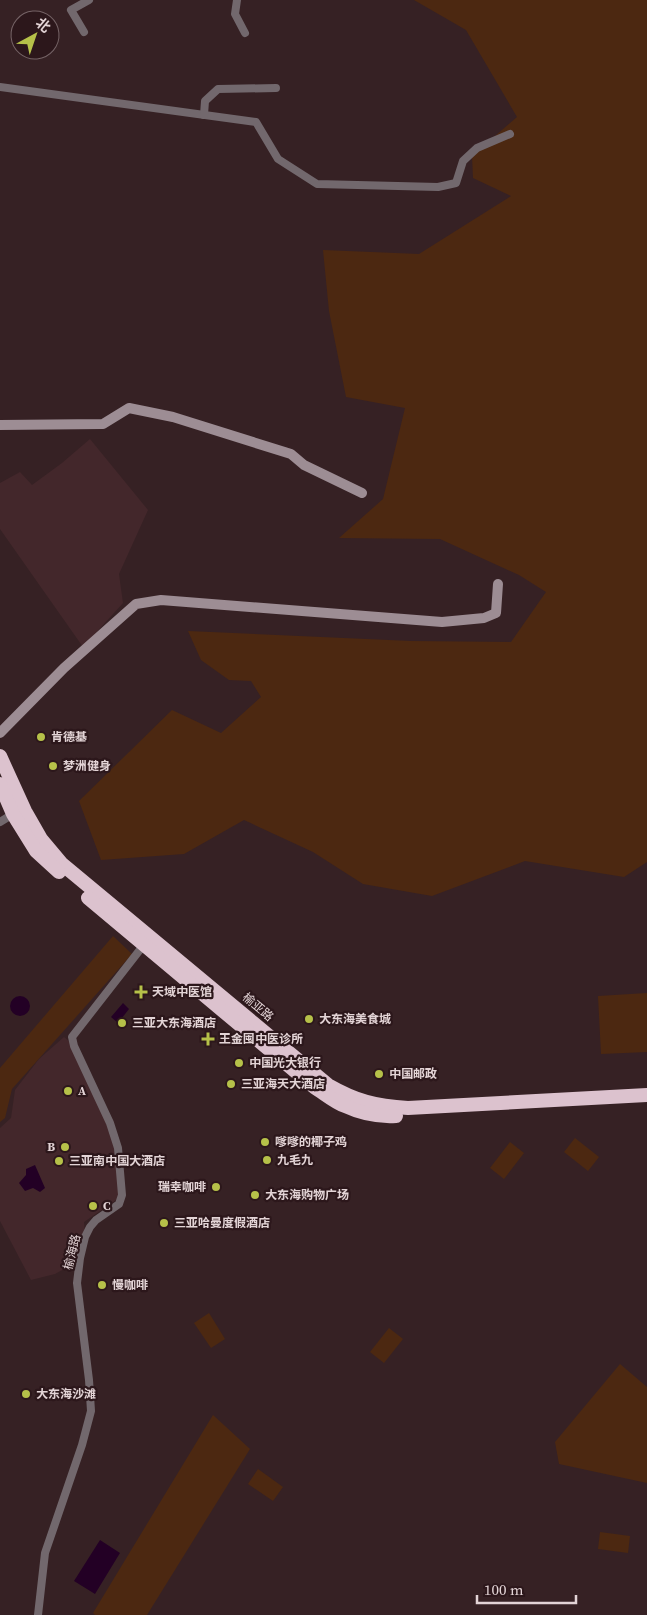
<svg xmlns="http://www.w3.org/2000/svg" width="647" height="1615" font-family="'Source Serif 4','Noto Sans SC',serif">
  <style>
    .built { fill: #43272b }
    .green { fill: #4c2811 }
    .water { fill: #230025 }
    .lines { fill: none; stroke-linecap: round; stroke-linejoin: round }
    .street { stroke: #72686d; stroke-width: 8 }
    .secondary { stroke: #9d8d94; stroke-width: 10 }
    .highway { stroke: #dcc2ce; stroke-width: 14 }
    .poi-dot { fill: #b6c149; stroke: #2c171b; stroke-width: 2 }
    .labels { text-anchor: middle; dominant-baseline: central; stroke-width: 4.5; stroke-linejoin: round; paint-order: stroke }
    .poi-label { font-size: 12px; font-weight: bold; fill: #e3d4d6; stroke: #2c171b; text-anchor: start }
    .street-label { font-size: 12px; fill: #e3d4d6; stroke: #2c171b }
  </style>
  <rect width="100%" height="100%" fill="#362124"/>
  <!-- built -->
  <g class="built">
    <path d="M90,439L148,510L119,574L123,603L83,647L0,529V483L20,472L32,485L62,463Z"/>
    <path d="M64,1037L71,1043L101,1105L117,1149L119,1198L84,1222L85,1234L75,1263L55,1274L31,1280L0,1221V1128L11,1118L15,1090L39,1059Z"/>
  </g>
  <!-- green -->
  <g class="green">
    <path d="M414,0H647V862L624,877L525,861L432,896L363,884L313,852L244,820L184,854L101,860L79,801L172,710L221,733L261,697L251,681L229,680L201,660L188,631L411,641L511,642L546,592L519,575L440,539L339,538L383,499L405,408L346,397L329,311L323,250L419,254L511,196L473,178L472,156L517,117L466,30Z"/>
    <path d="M113,936L132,954L12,1089L5,1118L0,1122V1068Z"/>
    <path d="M647,993V1052L601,1054L598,996Z"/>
    <path d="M575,1138L599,1157L588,1171L564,1152Z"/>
    <path d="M510,1142L524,1153L504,1179L490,1168Z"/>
    <path d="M209,1313L225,1339L211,1348L194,1323Z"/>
    <path d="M389,1328L403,1339L384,1363L370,1352Z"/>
    <path d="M620,1364L647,1387V1483L559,1464L555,1442Z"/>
    <path d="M213,1415L250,1449L147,1615H95L93,1613Z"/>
    <path d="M258,1469L283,1487L273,1501L248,1484Z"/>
    <path d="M600,1532L630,1536L628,1553L598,1549Z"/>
  </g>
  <!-- water -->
  <g class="water">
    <circle cx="20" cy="1006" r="10"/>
    <path d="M123,1003L129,1009L118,1023L111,1017Z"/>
    <path d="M35,1165L45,1188L40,1192L33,1188L25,1191L19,1183L26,1175V1169Z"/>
    <path d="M100,1540L120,1553L95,1594L74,1581Z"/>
  </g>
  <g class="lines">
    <!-- street -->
    <g class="street">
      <path d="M237,0L235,14L245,33"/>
      <path d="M84,32L71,10L89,0"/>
      <path d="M0,87L256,122L278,159L317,184L438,187L456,183L463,161L477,148L510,134"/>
      <path d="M204,115L205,101L218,89L276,88"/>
      <path d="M0,822L13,814"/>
      <path d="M38,1615L45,1553L82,1445L91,1411L89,1380L77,1283L80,1258L85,1237L90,1227L96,1220L119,1204L122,1195L118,1148L110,1123L74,1046L72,1037L146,942"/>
    </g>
    <!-- secondary -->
    <g class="secondary">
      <path d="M0,425L103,424L129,408L173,417L291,454L304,465L362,493"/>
      <path d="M0,733L64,668L136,604L161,600L442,622L484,618L496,613L498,584"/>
    </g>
    <!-- highway -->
    <g class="highway">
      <path d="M0,756L25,811L41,839L62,864L328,1085C356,1101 375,1106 408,1108L647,1095"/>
      <path d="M0,784L13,814L36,851L59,872"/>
      <path d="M88,898L314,1087C324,1093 334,1102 345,1106C360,1113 379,1117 396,1116"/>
    </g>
  </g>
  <!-- markers -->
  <g class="poi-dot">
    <circle cx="41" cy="737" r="5"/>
    <circle cx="53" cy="766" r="5"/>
    <path d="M138.5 984.5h5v5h5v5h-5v5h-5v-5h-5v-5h5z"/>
    <circle cx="309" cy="1019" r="5"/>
    <circle cx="122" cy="1023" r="5"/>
    <path d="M205.5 1031.5h5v5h5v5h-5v5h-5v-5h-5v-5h5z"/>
    <circle cx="239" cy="1063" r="5"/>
    <circle cx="379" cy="1074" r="5"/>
    <circle cx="231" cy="1084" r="5"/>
    <circle cx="68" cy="1091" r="5"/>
    <circle cx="265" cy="1142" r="5"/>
    <circle cx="65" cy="1147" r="5"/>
    <circle cx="267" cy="1160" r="5"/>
    <circle cx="59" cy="1161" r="5"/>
    <circle cx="216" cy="1187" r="5"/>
    <circle cx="255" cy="1195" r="5"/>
    <circle cx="93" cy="1206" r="5"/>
    <circle cx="164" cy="1223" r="5"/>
    <circle cx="102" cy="1285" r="5"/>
    <circle cx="26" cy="1394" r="5"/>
  </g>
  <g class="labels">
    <!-- poi labels -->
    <g class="poi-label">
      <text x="51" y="737">肯德基</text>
      <text x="63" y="766">梦洲健身</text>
      <text x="152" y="992">天域中医馆</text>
      <text x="319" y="1019">大东海美食城</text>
      <text x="132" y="1023">三亚大东海酒店</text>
      <text x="219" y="1039">王金囤中医诊所</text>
      <text x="249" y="1063">中国光大银行</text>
      <text x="389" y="1074">中国邮政</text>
      <text x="241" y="1084">三亚海天大酒店</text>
      <text x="78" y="1091">A</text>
      <text x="275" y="1142">嗲嗲的椰子鸡</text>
      <text x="55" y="1147" text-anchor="end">B</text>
      <text x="277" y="1160">九毛九</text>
      <text x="69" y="1161">三亚南中国大酒店</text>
      <text x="206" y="1187" text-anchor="end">瑞幸咖啡</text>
      <text x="265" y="1195">大东海购物广场</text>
      <text x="103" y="1206">C</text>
      <text x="174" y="1223">三亚哈曼度假酒店</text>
      <text x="112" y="1285">慢咖啡</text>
      <text x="36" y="1394">大东海沙滩</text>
    </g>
    <!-- street labels -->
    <g class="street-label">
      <text transform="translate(258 1007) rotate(40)">榆亚路</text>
      <text transform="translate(72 1252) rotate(-76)">榆海路</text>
    </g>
  </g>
  <!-- north arrow -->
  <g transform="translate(35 35) rotate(40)"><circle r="24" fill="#2c171b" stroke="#756366"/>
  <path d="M0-4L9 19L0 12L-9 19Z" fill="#b6c149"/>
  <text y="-8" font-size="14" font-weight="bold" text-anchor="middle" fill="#e3d4d6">北</text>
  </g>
  <!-- scale -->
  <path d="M477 1595v8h99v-8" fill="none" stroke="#e3d4d6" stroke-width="2.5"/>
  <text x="484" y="1595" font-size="15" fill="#e3d4d6" stroke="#2c171b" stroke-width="4" paint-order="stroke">100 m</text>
</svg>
